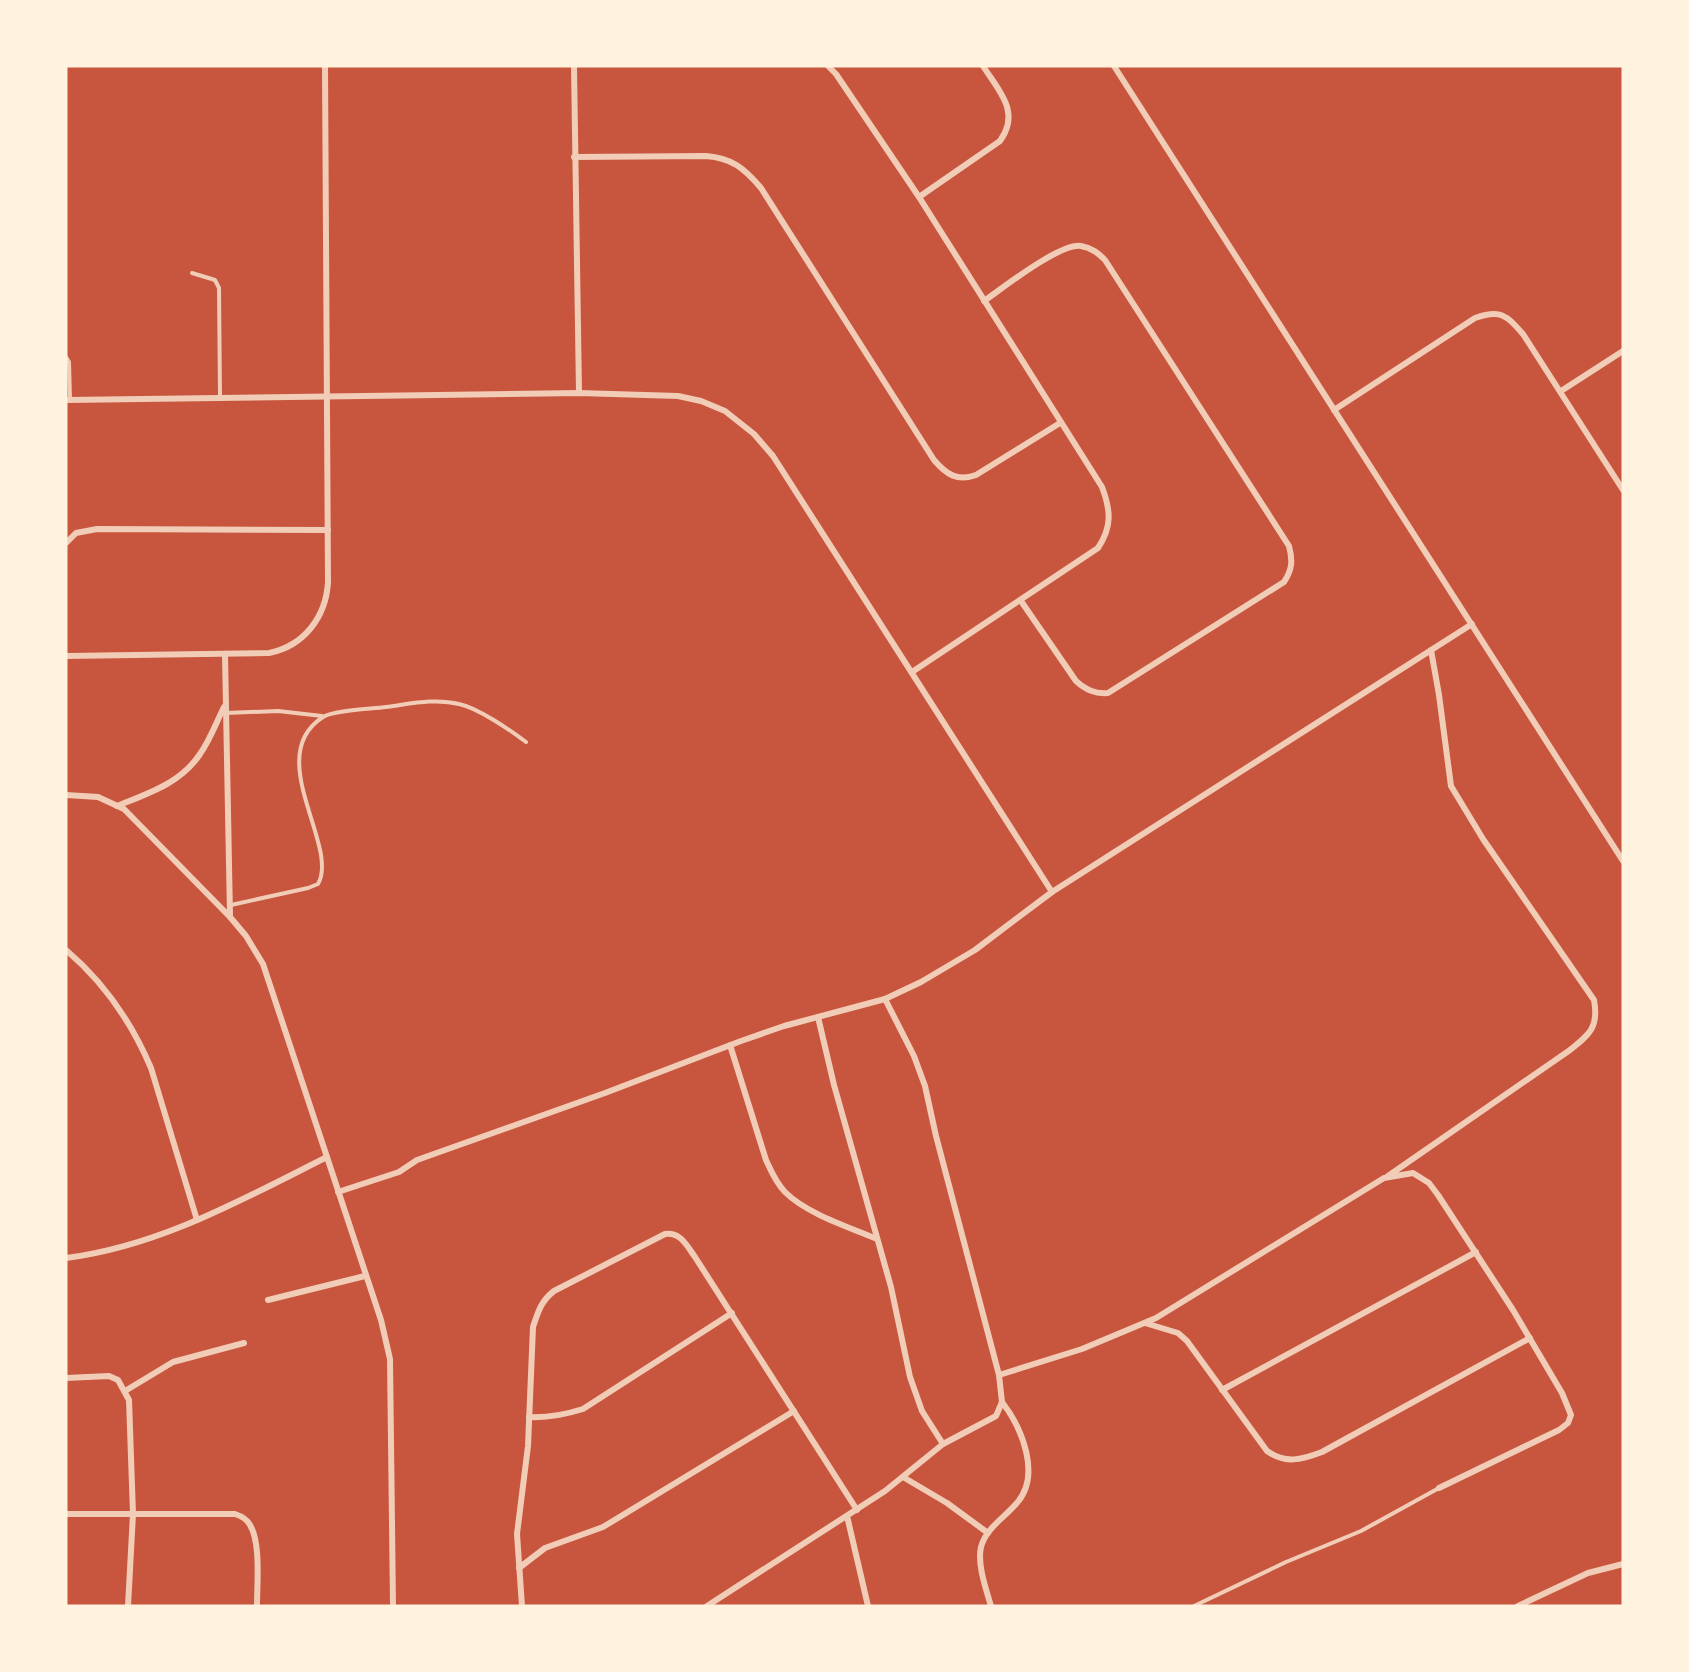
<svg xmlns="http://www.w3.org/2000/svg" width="1689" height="1672" font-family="'Fira Sans',sans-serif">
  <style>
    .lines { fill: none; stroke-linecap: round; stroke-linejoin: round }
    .service { stroke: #f1ccb7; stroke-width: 4 }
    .minor { stroke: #f1ccb7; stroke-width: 6 }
  </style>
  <rect width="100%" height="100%" fill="#c8553d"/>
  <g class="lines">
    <!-- service -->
    <g class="service">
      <path d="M192,273L215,280L219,288L220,397"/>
      <path d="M66,357L69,362L70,399"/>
      <path d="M226,713L278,711L322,716"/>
      <path d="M231,905L308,888L318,884C340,846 262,756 323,717C333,710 372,709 386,707C410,704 435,698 459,704C478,708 510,730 526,742"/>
      <path d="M1194,1606L1286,1562L1361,1531L1439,1488"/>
    </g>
    <!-- minor -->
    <g class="minor">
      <path d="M574,66L579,393"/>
      <path d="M828,66L836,74L919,197L1102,487C1111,511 1112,527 1098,548L912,672"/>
      <path d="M1114,66L1623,861"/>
      <path d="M574,157L706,156C732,158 744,168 761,188L934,460C946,474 957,482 976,475L1060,423"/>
      <path d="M919,197L1000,141C1021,112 999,91 983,66"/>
      <path d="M984,301C1004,287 1060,243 1081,246C1092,248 1098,253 1105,260L1289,546C1293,561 1292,570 1284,582L1108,693C1095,694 1086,690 1076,681L1021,601"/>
      <path d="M1561,391L1623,351"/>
      <path d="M66,400L579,393L678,396L701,401L725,411L754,434L773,456L1052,892"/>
      <path d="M1334,410L1475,318C1501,309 1506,315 1523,334L1623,490"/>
      <path d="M66,543L76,533L97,529L328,530"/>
      <path d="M225,655L230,916"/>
      <path d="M66,656L269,653C304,646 326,617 328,582L325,66"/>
      <path d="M66,795L98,797L124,809L230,917L246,936L263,964L381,1320L390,1359L393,1606"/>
      <path d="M117,806C149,793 181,783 200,754C210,740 216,723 224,707"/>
      <path d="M66,950C105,983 131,1021 151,1068L197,1220"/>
      <path d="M818,1017L834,1085L891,1287L910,1377L922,1411L943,1444"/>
      <path d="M730,1045L766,1160C771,1171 776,1183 785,1192C807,1214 849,1227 877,1239"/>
      <path d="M1388,1176L1570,1050C1590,1034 1599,1027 1594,1000L1483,839L1451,786L1439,695L1431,650"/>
      <path d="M338,1192L399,1172L417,1160L605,1093L741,1041L784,1026L885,999L921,982L975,950L1052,892L1472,624"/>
      <path d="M66,1258C160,1246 243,1199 327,1157"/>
      <path d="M268,1300L365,1276"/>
      <path d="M1145,1323L1178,1333L1187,1341L1267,1451C1286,1464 1301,1460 1322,1452L1530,1338"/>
      <path d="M999,1375L1082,1349L1156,1318L1384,1178L1413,1173L1429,1183L1438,1195L1513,1310L1562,1393L1571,1415L1568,1423L1559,1430L1439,1488"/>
      <path d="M66,1378L109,1376L118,1380L129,1400L133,1514L128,1606"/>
      <path d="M1222,1390L1476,1252"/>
      <path d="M125,1391L173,1362L244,1343"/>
      <path d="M529,1417C549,1418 564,1415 583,1409L732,1313"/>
      <path d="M903,1477L947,1503L988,1533"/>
      <path d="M66,1514H235C241,1516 247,1519 250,1525C261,1543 257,1584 257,1606"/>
      <path d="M847,1516L868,1606"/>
      <path d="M519,1568L545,1548L603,1527L794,1411"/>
      <path d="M522,1606L517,1534L528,1446L533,1327C538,1312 541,1301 554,1291L665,1234C681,1232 687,1246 695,1257L857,1510"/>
      <path d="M707,1606L885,1491L943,1444L996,1416L1002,1402L999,1375L936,1136L925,1086L914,1056L885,999"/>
      <path d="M991,1606C986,1589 977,1564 981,1547C986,1528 1004,1518 1016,1504C1042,1476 1022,1428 1002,1402"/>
      <path d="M1518,1606L1588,1573L1623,1564"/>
    </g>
  </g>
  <!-- border -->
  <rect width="1689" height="1672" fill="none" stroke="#fff3e0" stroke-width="135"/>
</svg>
